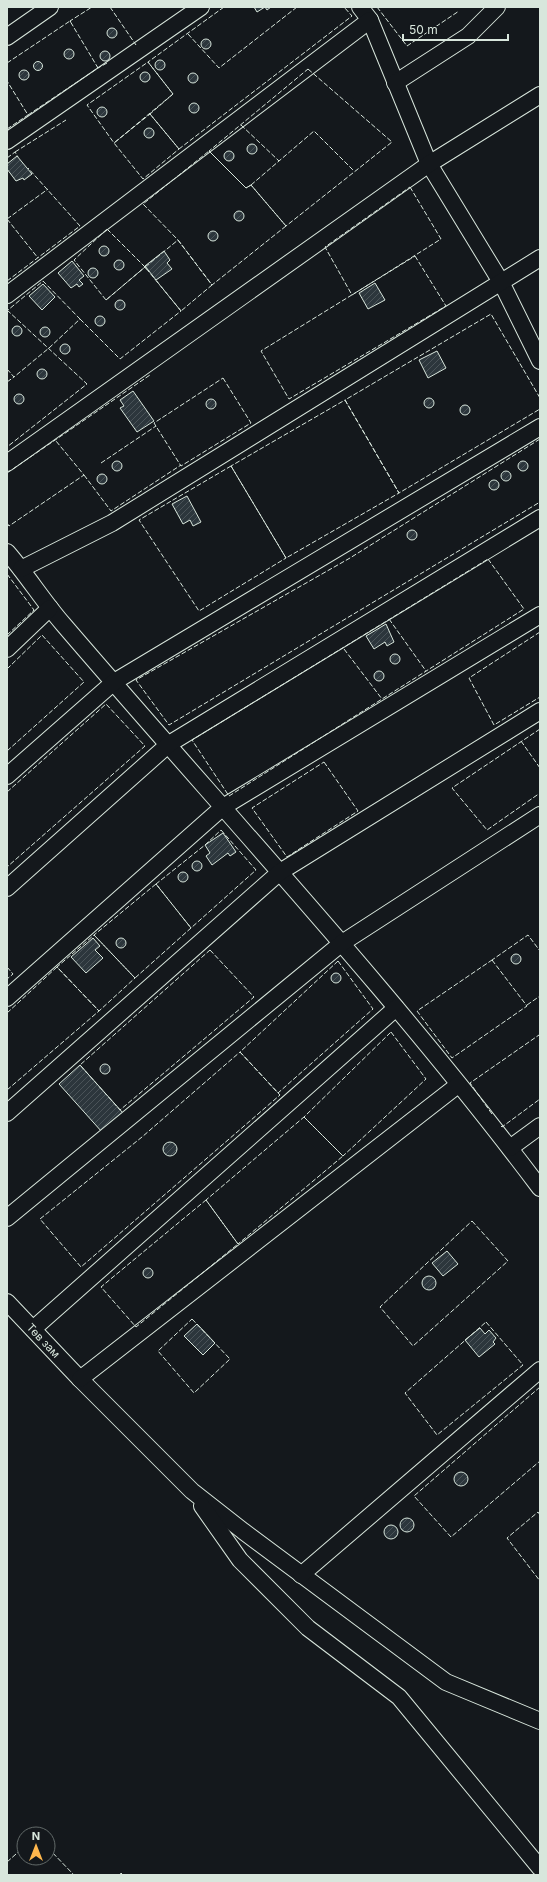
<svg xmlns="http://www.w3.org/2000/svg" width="547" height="1882" font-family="Inter,sans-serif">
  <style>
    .building { fill: url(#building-hatch); stroke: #d8e6dc }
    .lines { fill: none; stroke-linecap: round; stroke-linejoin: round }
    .minor-casing { stroke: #d8e6dc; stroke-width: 18 }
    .minor { stroke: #14181c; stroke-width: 16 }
    .fence { stroke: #d8e6dc; stroke-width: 1; stroke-dasharray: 5 2; stroke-linecap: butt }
    .labels { text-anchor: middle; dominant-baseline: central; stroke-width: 3; stroke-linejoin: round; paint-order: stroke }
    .street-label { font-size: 11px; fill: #d8e6dc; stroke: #14181c }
  </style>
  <defs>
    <pattern id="building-hatch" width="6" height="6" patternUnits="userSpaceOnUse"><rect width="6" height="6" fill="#2c363c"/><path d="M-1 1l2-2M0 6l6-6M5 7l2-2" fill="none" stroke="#4a5358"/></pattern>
  </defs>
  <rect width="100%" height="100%" fill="#14181c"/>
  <!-- building -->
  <g class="building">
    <path d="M254,7H271L267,10L265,7L257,12Z"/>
    <circle cx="112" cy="33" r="5"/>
    <circle cx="206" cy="44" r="5"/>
    <circle cx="69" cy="54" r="5"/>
    <circle cx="105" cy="56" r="5"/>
    <circle cx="160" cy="65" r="5"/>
    <circle cx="38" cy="66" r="4.5"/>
    <circle cx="24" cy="75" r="5"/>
    <circle cx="145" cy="77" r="5"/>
    <circle cx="193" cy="78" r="5"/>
    <circle cx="194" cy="108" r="5"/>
    <circle cx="102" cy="112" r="5"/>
    <circle cx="149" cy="133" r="5"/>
    <circle cx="252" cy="149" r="5"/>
    <circle cx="229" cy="156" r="5"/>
    <path d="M17,156L32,174L24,180L23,178L16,181L7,169V164Z"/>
    <circle cx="239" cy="216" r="5"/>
    <circle cx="213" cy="236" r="5"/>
    <circle cx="104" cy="251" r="5"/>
    <path d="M164,251L170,260L167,263L172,269L156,280L145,266Z"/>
    <circle cx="119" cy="265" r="5"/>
    <path d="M72,261L84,276L79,280L83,284L79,287L77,284L71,288L58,273Z"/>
    <circle cx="93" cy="273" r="5"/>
    <path d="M375,283L385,300L368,309L359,293Z"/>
    <path d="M43,284L55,297L42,310L29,296Z"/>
    <circle cx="120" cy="305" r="5"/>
    <circle cx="100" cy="321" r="5"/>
    <circle cx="17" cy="331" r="5"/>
    <circle cx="45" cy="332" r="5"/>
    <circle cx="65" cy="349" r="5"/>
    <path d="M437,351L446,368L428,378L419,360Z"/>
    <circle cx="42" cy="374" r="5"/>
    <path d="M133,391L154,421L137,432L120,408L124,406L120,400Z"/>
    <circle cx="19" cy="399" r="5"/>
    <circle cx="429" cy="403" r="5"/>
    <circle cx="211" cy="404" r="5"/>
    <circle cx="465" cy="410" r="5"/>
    <circle cx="117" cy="466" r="5"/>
    <circle cx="523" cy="466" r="5"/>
    <circle cx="506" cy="476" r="5"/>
    <circle cx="102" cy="479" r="5"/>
    <circle cx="494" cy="485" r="5"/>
    <path d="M187,496L201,522L193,526L190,520L183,524L172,504Z"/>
    <circle cx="412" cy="535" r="5"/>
    <path d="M386,624L394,642L387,646L385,642L374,649L366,636Z"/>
    <circle cx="395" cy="659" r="5"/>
    <circle cx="379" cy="676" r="5"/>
    <path d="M223,833L236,852L230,856L228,853L212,865L206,856L210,853L205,845Z"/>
    <circle cx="197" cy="866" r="5"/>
    <circle cx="183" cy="877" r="5"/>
    <path d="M93,938L100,946L95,950L103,958L86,973L71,957Z"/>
    <circle cx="121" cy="943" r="5"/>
    <circle cx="516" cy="959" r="5"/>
    <circle cx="336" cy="978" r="5"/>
    <circle cx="105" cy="1069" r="5"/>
    <path d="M80,1065L123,1113L102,1132L59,1084Z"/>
    <circle cx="170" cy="1149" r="7"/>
    <path d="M447,1251L458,1264L443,1276L432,1263Z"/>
    <circle cx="148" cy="1273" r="5"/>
    <circle cx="429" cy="1283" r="7"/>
    <path d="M197,1324L215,1343L203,1355L184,1336Z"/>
    <path d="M480,1328L485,1334L489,1330L496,1338L493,1342L495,1344L479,1357L465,1340Z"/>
    <circle cx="461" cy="1479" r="7"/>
    <circle cx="407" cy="1525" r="7"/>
    <circle cx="391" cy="1532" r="7"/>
  </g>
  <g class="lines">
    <!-- minor casing -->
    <g class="minor-casing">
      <g id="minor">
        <path d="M360,7L370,20L429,164L501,282L540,361"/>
        <path d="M7,37L50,7"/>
        <path d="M395,83L468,36L497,7"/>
        <path d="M7,141L201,7"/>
        <path d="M7,295L370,20"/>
        <path d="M7,463L429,164L540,95"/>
        <path d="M7,552C27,575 43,601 63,624C223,811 392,991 540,1188"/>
        <path d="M21,569L112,523L540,258"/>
        <path d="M7,649L50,608"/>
        <path d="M7,776L114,682L540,427"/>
        <path d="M7,888L169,744L540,518"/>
        <path d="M7,998L223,807L540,615"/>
        <path d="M7,1113L280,872L540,711"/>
        <path d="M510,1148L540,1126"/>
        <path d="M7,1218L342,943L540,815"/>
        <path id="s1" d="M7,1302L80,1379L192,1491L243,1531L446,1682L540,1721"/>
        <path d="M33,1329L396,1008"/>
        <path d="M80,1379L458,1085"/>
        <path d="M202,1506L240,1560L308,1628L399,1697L540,1868"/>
        <path d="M301,1575L540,1370"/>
      </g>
    </g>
    <!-- minor -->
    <use href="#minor" class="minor"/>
    <!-- fence -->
    <g class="fence">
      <path d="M110,7L136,45"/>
      <path d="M224,7L148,62L173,94L150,114L179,149L352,16L344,7"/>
      <path d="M377,7L407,46L459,11"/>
      <path d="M71,22L70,21L92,7"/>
      <path d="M188,34L219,68L297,7"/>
      <path d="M148,62L173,94L114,143L87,105Z"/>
      <path d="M7,63L70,21L98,68L28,115L7,81"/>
      <path d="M97,67L98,68L107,63"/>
      <path d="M308,69L392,142L286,226L251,185L246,188L209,151Z"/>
      <path d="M150,114L179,149L143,179L114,143Z"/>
      <path d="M241,125L279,161"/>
      <path d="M7,129L28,115"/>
      <path d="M209,151L246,188L251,185L286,226L212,285L178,240L143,204Z"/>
      <path d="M15,152L66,120"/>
      <path d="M7,158L15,152L18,157"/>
      <path d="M251,185L314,131L354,171"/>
      <path d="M410,187L441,239L352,295L325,247Z"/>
      <path d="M7,219L48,189"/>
      <path d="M7,219L38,258"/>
      <path d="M107,229L145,267L106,300L74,260Z"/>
      <path d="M178,240L212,285L181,311L145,267Z"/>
      <path d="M415,256L446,306L289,399L261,351Z"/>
      <path d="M7,281L80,226L28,168"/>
      <path d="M106,300L145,267L147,270"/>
      <path d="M7,310L87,384L7,447"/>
      <path d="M80,319L120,359L181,311L155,279"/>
      <path d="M7,369L14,377L49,348L80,319L43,281L8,310"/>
      <path d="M223,378L251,423L181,466L154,423Z"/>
      <path d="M7,382L14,377"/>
      <path d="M540,398L491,314L345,400L399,493L540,409"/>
      <path d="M345,400L399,493L286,558L231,466Z"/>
      <path d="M540,439L350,558L136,680L169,725L540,502"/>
      <path d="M101,463L156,426"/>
      <path d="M231,466L286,558L199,611L139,520Z"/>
      <path d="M7,473L150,375"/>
      <path d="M84,475L111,511L181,465"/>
      <path d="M7,523L9,526L84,475L56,441"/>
      <path d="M488,559L524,609L229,796L192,740Z"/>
      <path d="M7,574L34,610L7,635"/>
      <path d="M389,619L426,671"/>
      <path d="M540,632L469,678L494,725L540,697"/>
      <path d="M344,649L382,699"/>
      <path d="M7,669L42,635L84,682L7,751"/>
      <path d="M540,729L452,788L487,830L540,793"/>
      <path d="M521,741L540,768"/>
      <path d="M324,762L358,811L287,857L252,808Z"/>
      <path d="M7,792L106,704L145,746L7,867"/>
      <path d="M221,830L256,870L191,928L156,884L205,845Z"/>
      <path d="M156,884L191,928L135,978L94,935Z"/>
      <path d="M94,935L135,978L99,1011L57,967Z"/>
      <path d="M210,950L254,997L120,1110L80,1065Z"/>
      <path d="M492,960L527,1006L452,1058L417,1011Z"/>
      <path d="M338,961L373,1009L278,1093L240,1052Z"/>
      <path d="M493,961L492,960L528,935L540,951"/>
      <path d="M7,967L13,974L7,979"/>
      <path d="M527,1005L540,996"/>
      <path d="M7,1013L57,967L99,1011L7,1090"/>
      <path d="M391,1032L426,1079L343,1156L304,1117Z"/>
      <path d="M240,1052L280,1095L81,1267L40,1219L142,1137Z"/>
      <path d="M492,1114L470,1083L539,1035L540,1037V1035"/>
      <path d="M304,1117L343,1156L238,1244L206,1200Z"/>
      <path d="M501,1126L502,1127L540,1099"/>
      <path d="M206,1200L238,1244L136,1327L101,1287Z"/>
      <path d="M472,1221L508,1261L413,1346L380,1307Z"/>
      <path d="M192,1319L230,1359L194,1393L158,1351Z"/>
      <path d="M486,1322L523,1365L437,1435L405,1393Z"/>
      <path d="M540,1387L414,1496L451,1537L540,1461"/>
      <path d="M540,1515L538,1512L507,1538L540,1581"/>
      <path d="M48,1848L74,1875"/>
      <path d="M7,1862L24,1847"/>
      <path d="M120,1875L121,1873L123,1875"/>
    </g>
  </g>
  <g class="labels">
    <!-- street labels -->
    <g class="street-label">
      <text stroke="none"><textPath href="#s1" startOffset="53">Төв зам</textPath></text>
    </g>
  </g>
  <!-- border -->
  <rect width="547" height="1882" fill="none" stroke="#d8e6dc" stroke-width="16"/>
  <!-- north arrow -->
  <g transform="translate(36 1846)"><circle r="19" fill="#14181c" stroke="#626a69"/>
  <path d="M0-3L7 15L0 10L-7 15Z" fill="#ffb74d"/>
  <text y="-6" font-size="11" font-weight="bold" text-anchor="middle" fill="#d8e6dc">N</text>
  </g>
  <!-- scale -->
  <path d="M403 34v6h105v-6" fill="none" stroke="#d8e6dc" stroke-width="2"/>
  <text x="409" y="34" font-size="12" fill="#d8e6dc" stroke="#14181c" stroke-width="3" paint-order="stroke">50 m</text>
</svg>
